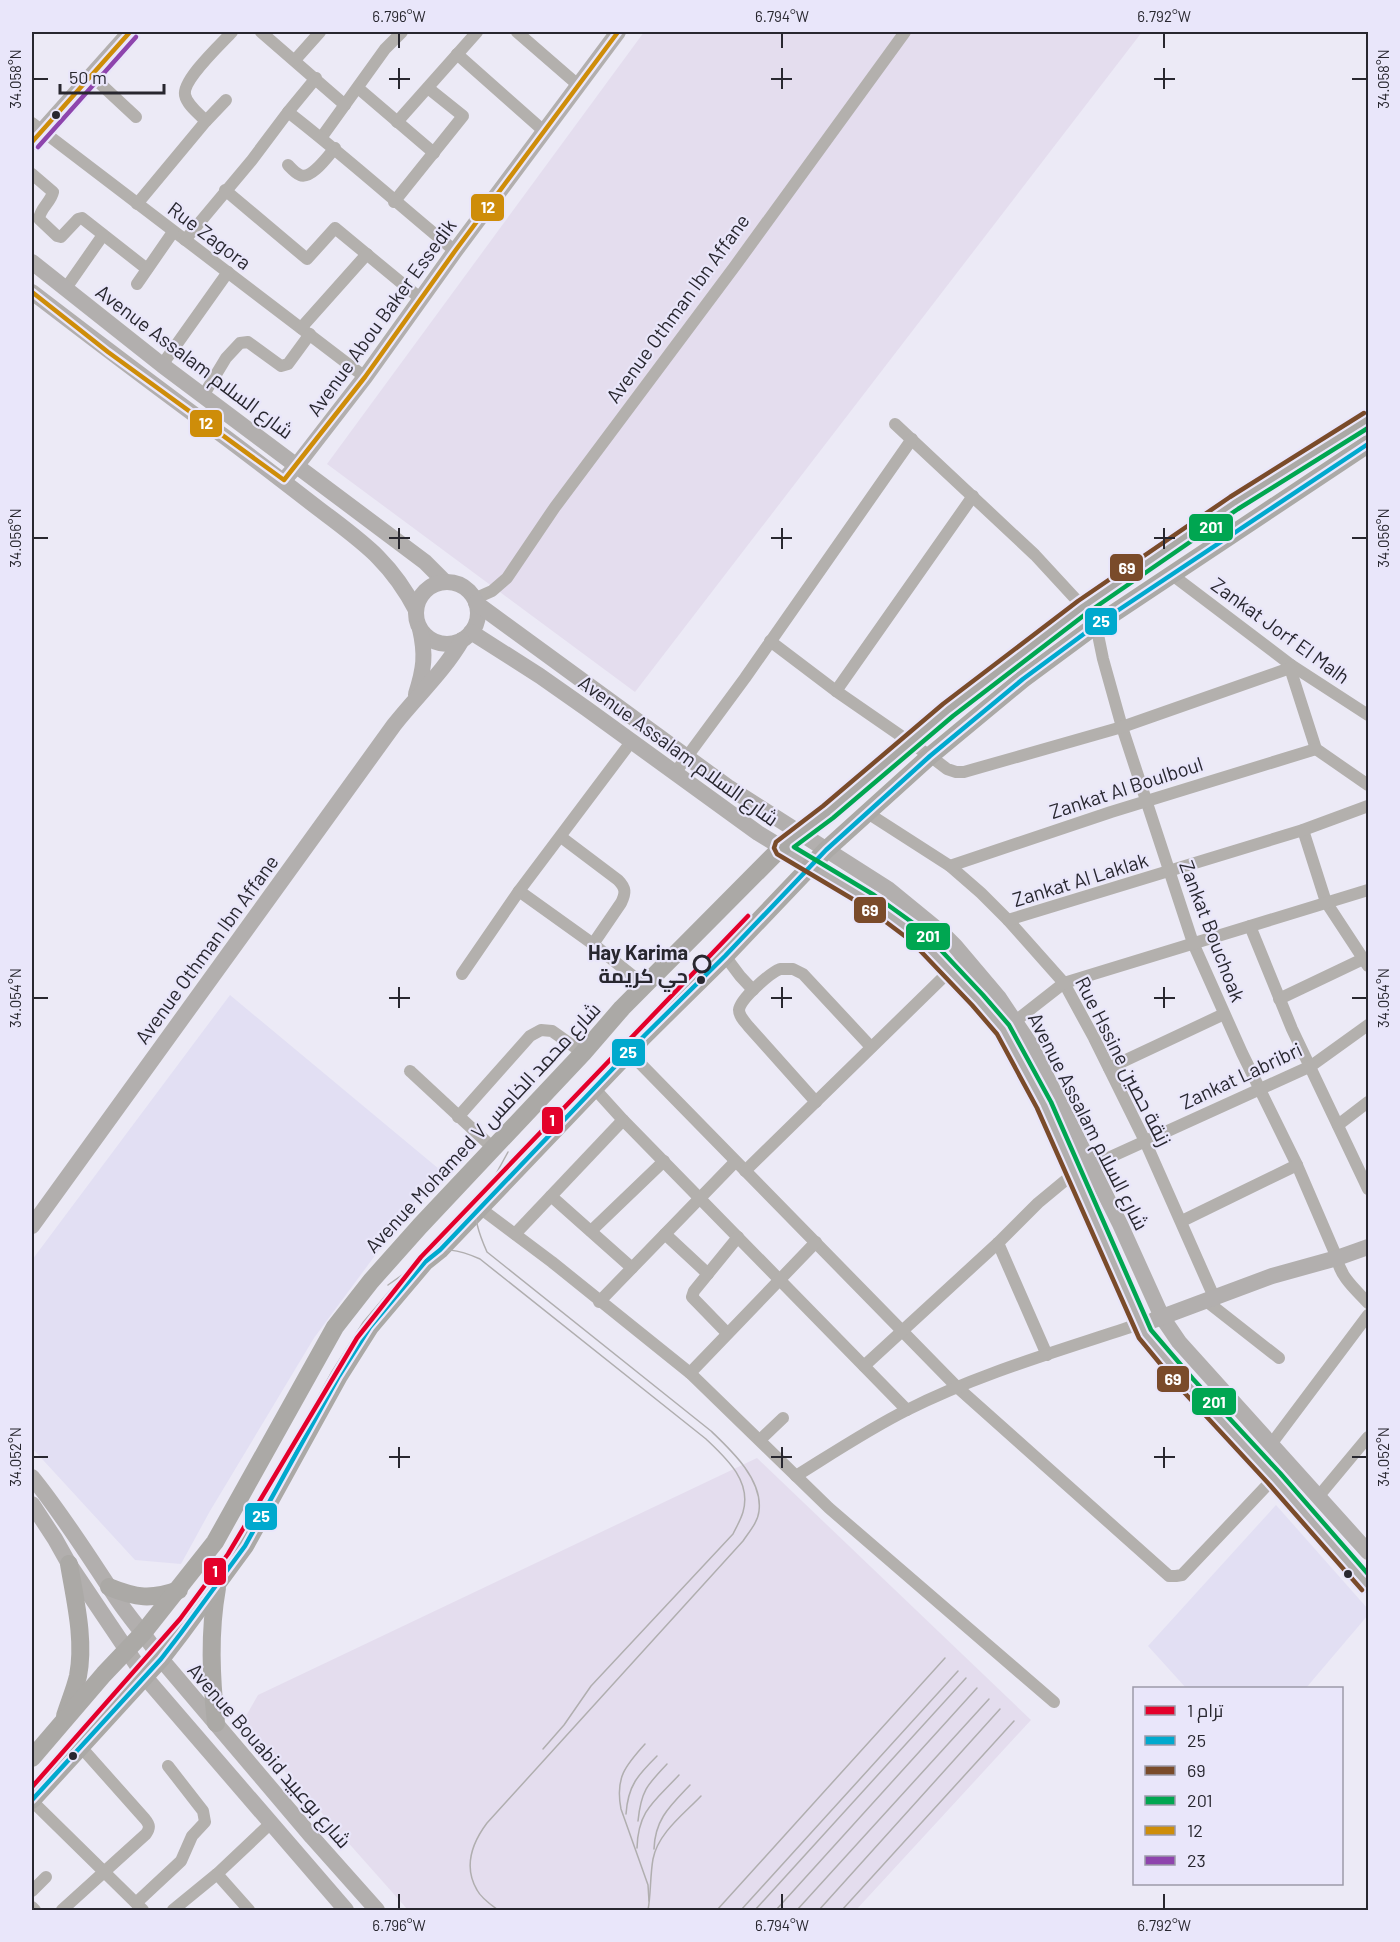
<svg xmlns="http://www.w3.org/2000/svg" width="1400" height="1942" font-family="Barlow,Cairo,sans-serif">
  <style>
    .built { fill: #e2dff3 }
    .industrial { fill: #e4ddee }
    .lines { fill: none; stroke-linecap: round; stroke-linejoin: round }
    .street { stroke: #b3b0ad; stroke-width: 12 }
    .secondary { stroke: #b2afae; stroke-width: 16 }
    .primary { stroke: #aba9a6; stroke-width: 18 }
    .tram { stroke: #b0aeaf; stroke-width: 1.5 }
    .bus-1-casing { stroke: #e9e6fa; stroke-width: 9 }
    .bus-2-casing { stroke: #e9e6fa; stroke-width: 9 }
    .bus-3-casing { stroke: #e9e6fa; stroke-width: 9 }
    .bus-4-casing { stroke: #e9e6fa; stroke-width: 9 }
    .bus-5-casing { stroke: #e9e6fa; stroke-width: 9 }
    .bus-1 { stroke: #00a9ce; stroke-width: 4.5 }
    .bus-2 { stroke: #7a4b2a; stroke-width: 4.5 }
    .bus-3 { stroke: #00a651; stroke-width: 4.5 }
    .bus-4 { stroke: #ce8d09; stroke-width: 4.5 }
    .bus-5 { stroke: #8e44ad; stroke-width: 4.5 }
    .tram-1-casing { stroke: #e9e6fa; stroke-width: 9 }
    .tram-1 { stroke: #e4002b; stroke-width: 4.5 }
    .ticks { fill: none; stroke: #28272f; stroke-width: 2 }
    .bus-dot { fill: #28272f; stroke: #e9e6fa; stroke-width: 2 }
    .stop-dot { fill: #e9e6fa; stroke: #28272f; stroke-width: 3 }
    .labels { text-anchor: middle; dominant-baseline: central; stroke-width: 4.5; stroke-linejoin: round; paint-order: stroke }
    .street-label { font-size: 20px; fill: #28272f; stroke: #e9e6fa }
    .stop-label { font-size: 20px; font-weight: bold; fill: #28272f; stroke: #e9e6fa; text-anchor: end }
    .line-badge { stroke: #e9e6fa; stroke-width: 2 }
    .badge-label { font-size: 16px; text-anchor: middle; font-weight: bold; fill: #fff }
    .neatline { fill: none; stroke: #28272f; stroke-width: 2 }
    .ticks-label { font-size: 15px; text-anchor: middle; fill: #28272f }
  </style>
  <rect width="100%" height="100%" fill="#eceaf6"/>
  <!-- built -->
  <g class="built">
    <path d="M230,995L439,1169L314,1338L210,1511L181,1564L135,1560L32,1448V1260Z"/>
    <path d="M1276,1505L1368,1609V1615L1306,1688H1186L1148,1646Z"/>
  </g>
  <!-- industrial -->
  <g class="industrial">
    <path d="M644,32H1142L635,692L327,464Z"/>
    <path d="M757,1458L1031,1720L856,1910H408L242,1723L258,1695Z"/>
  </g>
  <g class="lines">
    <!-- street -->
    <g class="street">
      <path d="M261,32L345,105"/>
      <path d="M517,32L578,85"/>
      <path d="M457,54L545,132"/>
      <path d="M295,60L320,32"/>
      <path d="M92,76L136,117"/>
      <path d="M358,88L434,153"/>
      <path d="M288,112L316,78"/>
      <path d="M206,121C199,114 187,105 185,95C182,80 221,44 232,32"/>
      <path d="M397,122L477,32"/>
      <path d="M32,123L365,377"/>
      <path d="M321,138L385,49L402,32"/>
      <path d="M288,165C291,168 295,173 300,175C311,180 328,156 335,148"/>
      <path d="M32,174L53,192C51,202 40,208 39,219L57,236L61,237L78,219L82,218L147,269"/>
      <path d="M225,190L307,259L335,228L421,299"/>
      <path d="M394,202L463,116L428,88"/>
      <path d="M137,204L206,121L226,100"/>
      <path d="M185,240L252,160L288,112C345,156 399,205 455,251"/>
      <path d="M137,284L173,232"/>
      <path d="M66,288L103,235"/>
      <path d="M301,328L367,254"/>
      <path d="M162,365L228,272"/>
      <path d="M203,396L226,358L240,343L248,342L281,366L288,364L310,334"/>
      <path d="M895,424L1035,555L1083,607L1096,625L1103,659L1122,727L1193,943L1242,1053L1297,1165L1337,1258C1340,1277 1356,1290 1368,1303"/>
      <path d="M1171,574L1291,665L1368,715"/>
      <path d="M474,599L492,591L507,578L555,507L735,266L905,32"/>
      <path d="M770,641L836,691L930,756L947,769L956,772H964L1122,727L1290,668L1291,665"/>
      <path d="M1290,668L1316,749L1368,785"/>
      <path d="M836,691L973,496"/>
      <path d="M675,773L745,678L912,439"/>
      <path d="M866,812L950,866L981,893L1008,920L1064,983L1094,1038L1145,1141L1214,1297"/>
      <path d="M1303,830L1326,902L1368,966"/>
      <path d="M561,837L618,880C626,888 626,893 621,903L593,944"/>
      <path d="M950,866L1111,812L1316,749"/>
      <path d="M519,891L593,944L644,985"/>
      <path d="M1008,920L1303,830L1368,806"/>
      <path d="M1250,926L1292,1029L1368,1189"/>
      <path d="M725,956L740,976L753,990"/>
      <path d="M462,974L519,891L631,742"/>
      <path d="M1279,999L1363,959"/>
      <path d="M1009,1026L1064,983L1368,890"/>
      <path d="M629,1052L957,1387L1169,1576H1176L1182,1575L1274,1478"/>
      <path d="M1109,1068L1224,1014"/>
      <path d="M410,1071L493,1148"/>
      <path d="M594,1088L623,1120L907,1410"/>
      <path d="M816,1102L749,1027C745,1022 739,1016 739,1010C740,999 770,973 780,969H793L803,974L871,1047"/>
      <path d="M458,1117L530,1036L541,1030L552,1031L583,1053"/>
      <path d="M1338,1125L1368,1102"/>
      <path d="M745,1171L964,957"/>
      <path d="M551,1196L632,1268"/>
      <path d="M480,1208L552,1262L690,1373L829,1508L1054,1702"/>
      <path d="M1182,1221L1297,1165"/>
      <path d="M591,1231L664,1161"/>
      <path d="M515,1234L623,1120"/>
      <path d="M665,1234L708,1274"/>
      <path d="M998,1243L1047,1355"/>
      <path d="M1205,1300L1279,1358"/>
      <path d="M599,1302L735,1162"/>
      <path d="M727,1333L692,1297L694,1291L738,1237"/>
      <path d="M864,1366L998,1243L1038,1203L1073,1174L1311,1066L1368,1025"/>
      <path d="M690,1373L816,1242"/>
      <path d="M760,1440L783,1418"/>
      <path d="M1272,1443L1368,1315"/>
      <path d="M796,1476C833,1453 869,1429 907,1410C980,1373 1062,1350 1139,1324"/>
      <path d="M1318,1497L1368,1437"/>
      <path d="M32,1801L143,1910"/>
      <path d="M217,1874L249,1910"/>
      <path d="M32,1891L46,1877"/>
      <path d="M136,1903L181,1861L192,1836L205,1822L203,1811L168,1766"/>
      <path d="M32,1907L35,1910"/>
      <path d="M62,1910L146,1834C150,1828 150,1825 145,1819L80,1746"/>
      <path d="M173,1910L217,1874L270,1824"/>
    </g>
    <!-- secondary -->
    <g class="secondary">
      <path d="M32,142L130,32"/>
      <path d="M32,262L162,365L425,562L445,582"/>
      <path d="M32,292C96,341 160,390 225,437C257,461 288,485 319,509C362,542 390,560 416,610"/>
      <path d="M284,480L297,465L365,377L455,251L618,32"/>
      <circle cx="447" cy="613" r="31"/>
      <path d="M476,603L728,787L888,889L943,934L955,946L999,998L1030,1044L1120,1224L1162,1317L1179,1342L1368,1552"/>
      <path d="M471,632L540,676L587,709L758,833L870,901L915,934L951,970L1003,1030L1044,1105L1145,1334L1187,1384L1274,1478L1368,1585"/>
      <path d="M416,694C424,669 426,655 420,629"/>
      <path d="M32,1226L394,725C417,696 444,671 462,640"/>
      <path d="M1154,1320L1272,1276L1337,1258L1368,1247"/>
      <path d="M32,1477C63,1515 89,1557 117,1599C131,1620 148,1638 161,1659L312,1837L377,1910"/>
      <path d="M32,1504L55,1539L69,1564L145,1677L346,1910"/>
    </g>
    <!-- primary -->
    <g class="primary">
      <path d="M109,1587C136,1598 151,1600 179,1590"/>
      <path d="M65,1716C69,1703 75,1689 78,1676C85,1640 75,1600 69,1564"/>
      <path d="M216,1723C211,1677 209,1633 217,1588"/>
      <path d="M32,1758L104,1674L143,1633L215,1542L335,1327L371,1281L420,1226L583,1053L622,1008L781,848L828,812L948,710L1083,607L1234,503L1368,419"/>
      <path d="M32,1800L161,1659L181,1633L245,1546L339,1376L370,1327L425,1262L440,1250L645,1035L725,956L826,850L930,756L1023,679L1096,625L1368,444"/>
    </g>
    <!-- tram -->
    <g class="tram">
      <path d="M491,1183L508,1152"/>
      <path d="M476,1198C473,1217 479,1234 487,1252L711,1431C732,1451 763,1480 759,1511C758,1522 749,1532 743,1541L487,1823C472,1843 463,1866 477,1890C481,1898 491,1905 498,1910"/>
      <path d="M421,1257C441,1245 460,1250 480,1259L706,1439C726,1458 752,1481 743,1512C741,1519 737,1526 733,1534L591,1686L564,1725L543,1749"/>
      <path d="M388,1285L412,1268"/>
      <path d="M645,1744C625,1766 615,1778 621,1809L648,1885L649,1901"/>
      <path d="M626,1814C628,1785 638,1775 657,1756"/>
      <path d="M638,1821C641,1791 647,1785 667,1764"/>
      <path d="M637,1848C638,1810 655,1801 679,1775"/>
      <path d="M654,1849C655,1819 670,1806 690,1785"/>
      <path d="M648,1910C651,1894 650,1876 653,1859C658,1833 684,1814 701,1796"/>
      <path d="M717,1910L945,1658"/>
      <path d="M741,1910L958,1671"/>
      <path d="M755,1910L966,1678"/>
      <path d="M776,1910L977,1688"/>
      <path d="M797,1910L989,1699"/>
      <path d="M819,1910L1000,1709"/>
      <path d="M842,1910L1014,1721"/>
    </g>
    <!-- bus-1 casing -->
    <g class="bus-1-casing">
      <path id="bus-1" d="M32,1800L161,1659L181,1633L245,1546L339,1376L370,1327L425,1262L440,1250L645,1035L725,956L826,850L930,756L1023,679L1096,625L1368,444"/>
    </g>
    <!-- bus-2 casing -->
    <g class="bus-2-casing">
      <path id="bus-2" d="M1362,1590L1268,1483L1181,1389L1139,1338L1037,1108L997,1034L972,1005L910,940L866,907L777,854L774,848L776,842L823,806L943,704L1078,601L1230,497L1364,413"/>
    </g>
    <!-- bus-3 casing -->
    <g class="bus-3-casing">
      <path id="bus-3" d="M1368,428L1238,509L1087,613L953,716L833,818L794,847L874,895L920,928L983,995L1009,1025L1051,1102L1151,1330L1193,1379L1280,1473L1368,1574"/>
    </g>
    <!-- bus-4 casing -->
    <g class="bus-4-casing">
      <g id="bus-4">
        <path d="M32,142L130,32"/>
        <path d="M32,292L108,352L284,480L365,377L455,251L618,32"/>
      </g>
    </g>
    <!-- bus-5 casing -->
    <g class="bus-5-casing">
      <path id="bus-5" d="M38,147L136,37"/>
    </g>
    <!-- bus-1 -->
    <use href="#bus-1" class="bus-1"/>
    <!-- bus-2 -->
    <use href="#bus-2" class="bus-2"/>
    <!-- bus-3 -->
    <use href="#bus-3" class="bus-3"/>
    <!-- bus-4 -->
    <use href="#bus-4" class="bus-4"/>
    <!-- bus-5 -->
    <use href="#bus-5" class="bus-5"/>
    <!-- tram-1 casing -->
    <g class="tram-1-casing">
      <path id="tram-1" d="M32,1787L180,1619L228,1554L357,1338L421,1257L748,916"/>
    </g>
    <!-- tram-1 -->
    <use href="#tram-1" class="tram-1"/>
  </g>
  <!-- ticks -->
  <path class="ticks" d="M399,33V48M782,33V48M1164,33V48M399,68V89M782,68V89M1164,68V89M33,79H48M389,79H410M771,79H792M1154,79H1175M1352,79H1367M399,528V549M782,528V549M1164,528V549M33,538H48M389,538H410M771,538H792M1154,538H1175M1352,538H1367M399,987V1008M782,987V1008M1164,987V1008M33,998H48M389,998H410M771,998H792M1154,998H1175M1352,998H1367M399,1447V1468M782,1447V1468M1164,1447V1468M33,1457H48M389,1457H410M771,1457H792M1154,1457H1175M1352,1457H1367M399,1894V1909M782,1894V1909M1164,1894V1909"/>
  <!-- markers -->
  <g class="bus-dot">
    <circle cx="56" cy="115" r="5"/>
    <circle cx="701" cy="980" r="5"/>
    <circle cx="1348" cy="1574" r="5"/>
    <circle cx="73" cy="1756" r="5"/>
  </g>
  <circle class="stop-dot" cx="702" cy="964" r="8"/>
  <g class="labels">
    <!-- street labels -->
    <g class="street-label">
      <text transform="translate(210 235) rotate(37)">Rue Zagora</text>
      <text transform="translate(677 308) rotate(-54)">Avenue Othman Ibn Affane</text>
      <text transform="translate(381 317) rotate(-54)">Avenue Abou Baker Essedik</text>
      <text transform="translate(195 361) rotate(37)">Avenue Assalam شارع السلام</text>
      <text transform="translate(1281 630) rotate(36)">Zankat Jorf El Malh</text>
      <text transform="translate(679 750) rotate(36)">Avenue Assalam شارع السلام</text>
      <text transform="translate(1126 787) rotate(-18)">Zankat Al Boulboul</text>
      <text transform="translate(1080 879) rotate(-17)">Zankat Al Laklak</text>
      <text transform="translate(1213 931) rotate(69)">Zankat Bouchoak</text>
      <text transform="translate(206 949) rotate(-54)">Avenue Othman Ibn Affane</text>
      <text transform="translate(1124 1061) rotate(63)">Rue Hssine زنقة حصين</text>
      <text transform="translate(1241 1075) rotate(-25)">Zankat Labribri</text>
      <text transform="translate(1089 1121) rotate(63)">Avenue Assalam شارع السلام</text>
      <text transform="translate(482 1127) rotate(-47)">Avenue Mohamed V شارع محمد الخامس</text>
      <text transform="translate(270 1755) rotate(49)">Avenue Bouabid شارع بوعبيد</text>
    </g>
    <!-- stop labels -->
    <g class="stop-label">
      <text x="688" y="952">Hay Karima<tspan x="688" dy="23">حي كريمة</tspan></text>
    </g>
  </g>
  <g class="line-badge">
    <rect x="470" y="193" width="35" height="29" rx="6" fill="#ce8d09"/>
    <rect x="189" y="409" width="34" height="29" rx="6" fill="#ce8d09"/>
    <rect x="1188" y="513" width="46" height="29" rx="6" fill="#00a651"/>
    <rect x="1109" y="553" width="35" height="29" rx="6" fill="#7a4b2a"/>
    <rect x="1084" y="607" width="34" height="29" rx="6" fill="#00a9ce"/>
    <rect x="853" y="896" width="34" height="28" rx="6" fill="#7a4b2a"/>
    <rect x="905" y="922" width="46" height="29" rx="6" fill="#00a651"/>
    <rect x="611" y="1038" width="35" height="29" rx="6" fill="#00a9ce"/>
    <rect x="541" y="1106" width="23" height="29" rx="6" fill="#e4002b"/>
    <rect x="1156" y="1365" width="34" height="28" rx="6" fill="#7a4b2a"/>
    <rect x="1191" y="1387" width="46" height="29" rx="6" fill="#00a651"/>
    <rect x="244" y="1502" width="34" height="29" rx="6" fill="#00a9ce"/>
    <rect x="203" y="1557" width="24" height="29" rx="6" fill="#e4002b"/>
  </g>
  <g class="badge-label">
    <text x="488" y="213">12</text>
    <text x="206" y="429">12</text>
    <text x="1211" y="533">201</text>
    <text x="1127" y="574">69</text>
    <text x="1101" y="627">25</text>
    <text x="870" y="916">69</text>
    <text x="928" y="942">201</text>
    <text x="628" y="1058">25</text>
    <text x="552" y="1126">1</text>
    <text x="1173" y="1385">69</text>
    <text x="1214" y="1408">201</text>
    <text x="261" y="1522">25</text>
    <text x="215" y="1577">1</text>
  </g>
  <!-- border -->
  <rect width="1400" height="1942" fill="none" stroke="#e9e6fa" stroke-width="66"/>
  <!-- legend -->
  <rect x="1133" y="1687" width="210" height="198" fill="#e9e6fa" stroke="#9c9aa9" stroke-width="1.5"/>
  <rect x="1145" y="1706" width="30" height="9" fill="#e4002b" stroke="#9c9aa9" stroke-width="1.5"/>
  <text x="1187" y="1717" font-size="18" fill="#28272f">ترام 1</text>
  <rect x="1145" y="1736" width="30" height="9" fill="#00a9ce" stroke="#9c9aa9" stroke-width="1.5"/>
  <text x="1187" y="1747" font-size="18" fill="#28272f">25</text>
  <rect x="1145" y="1766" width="30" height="9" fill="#7a4b2a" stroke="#9c9aa9" stroke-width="1.5"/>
  <text x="1187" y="1777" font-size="18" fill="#28272f">69</text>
  <rect x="1145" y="1796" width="30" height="9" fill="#00a651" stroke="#9c9aa9" stroke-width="1.5"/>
  <text x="1187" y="1807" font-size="18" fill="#28272f">201</text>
  <rect x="1145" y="1826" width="30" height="9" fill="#ce8d09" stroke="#9c9aa9" stroke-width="1.5"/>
  <text x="1187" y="1837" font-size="18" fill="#28272f">12</text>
  <rect x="1145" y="1856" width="30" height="9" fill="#8e44ad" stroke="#9c9aa9" stroke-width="1.5"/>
  <text x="1187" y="1867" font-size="18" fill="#28272f">23</text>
  <!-- scale -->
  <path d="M60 84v9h104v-9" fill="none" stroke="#28272f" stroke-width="3"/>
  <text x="69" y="84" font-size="18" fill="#28272f" stroke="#e9e6fa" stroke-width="4.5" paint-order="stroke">50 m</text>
  <rect x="33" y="33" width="1334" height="1876" class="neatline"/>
  <g class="ticks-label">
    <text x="399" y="22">6.796°W</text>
    <text x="782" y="22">6.794°W</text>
    <text x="1164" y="22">6.792°W</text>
    <text transform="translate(16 79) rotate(-90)" y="5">34.058°N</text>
    <text transform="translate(1384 79) rotate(-90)" y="5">34.058°N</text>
    <text transform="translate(16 538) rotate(-90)" y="5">34.056°N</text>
    <text transform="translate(1384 538) rotate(-90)" y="5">34.056°N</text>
    <text transform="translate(16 998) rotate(-90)" y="5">34.054°N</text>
    <text transform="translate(1384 998) rotate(-90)" y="5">34.054°N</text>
    <text transform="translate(16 1457) rotate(-90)" y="5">34.052°N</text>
    <text transform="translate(1384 1457) rotate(-90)" y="5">34.052°N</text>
    <text x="399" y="1931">6.796°W</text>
    <text x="782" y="1931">6.794°W</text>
    <text x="1164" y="1931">6.792°W</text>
  </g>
</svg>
